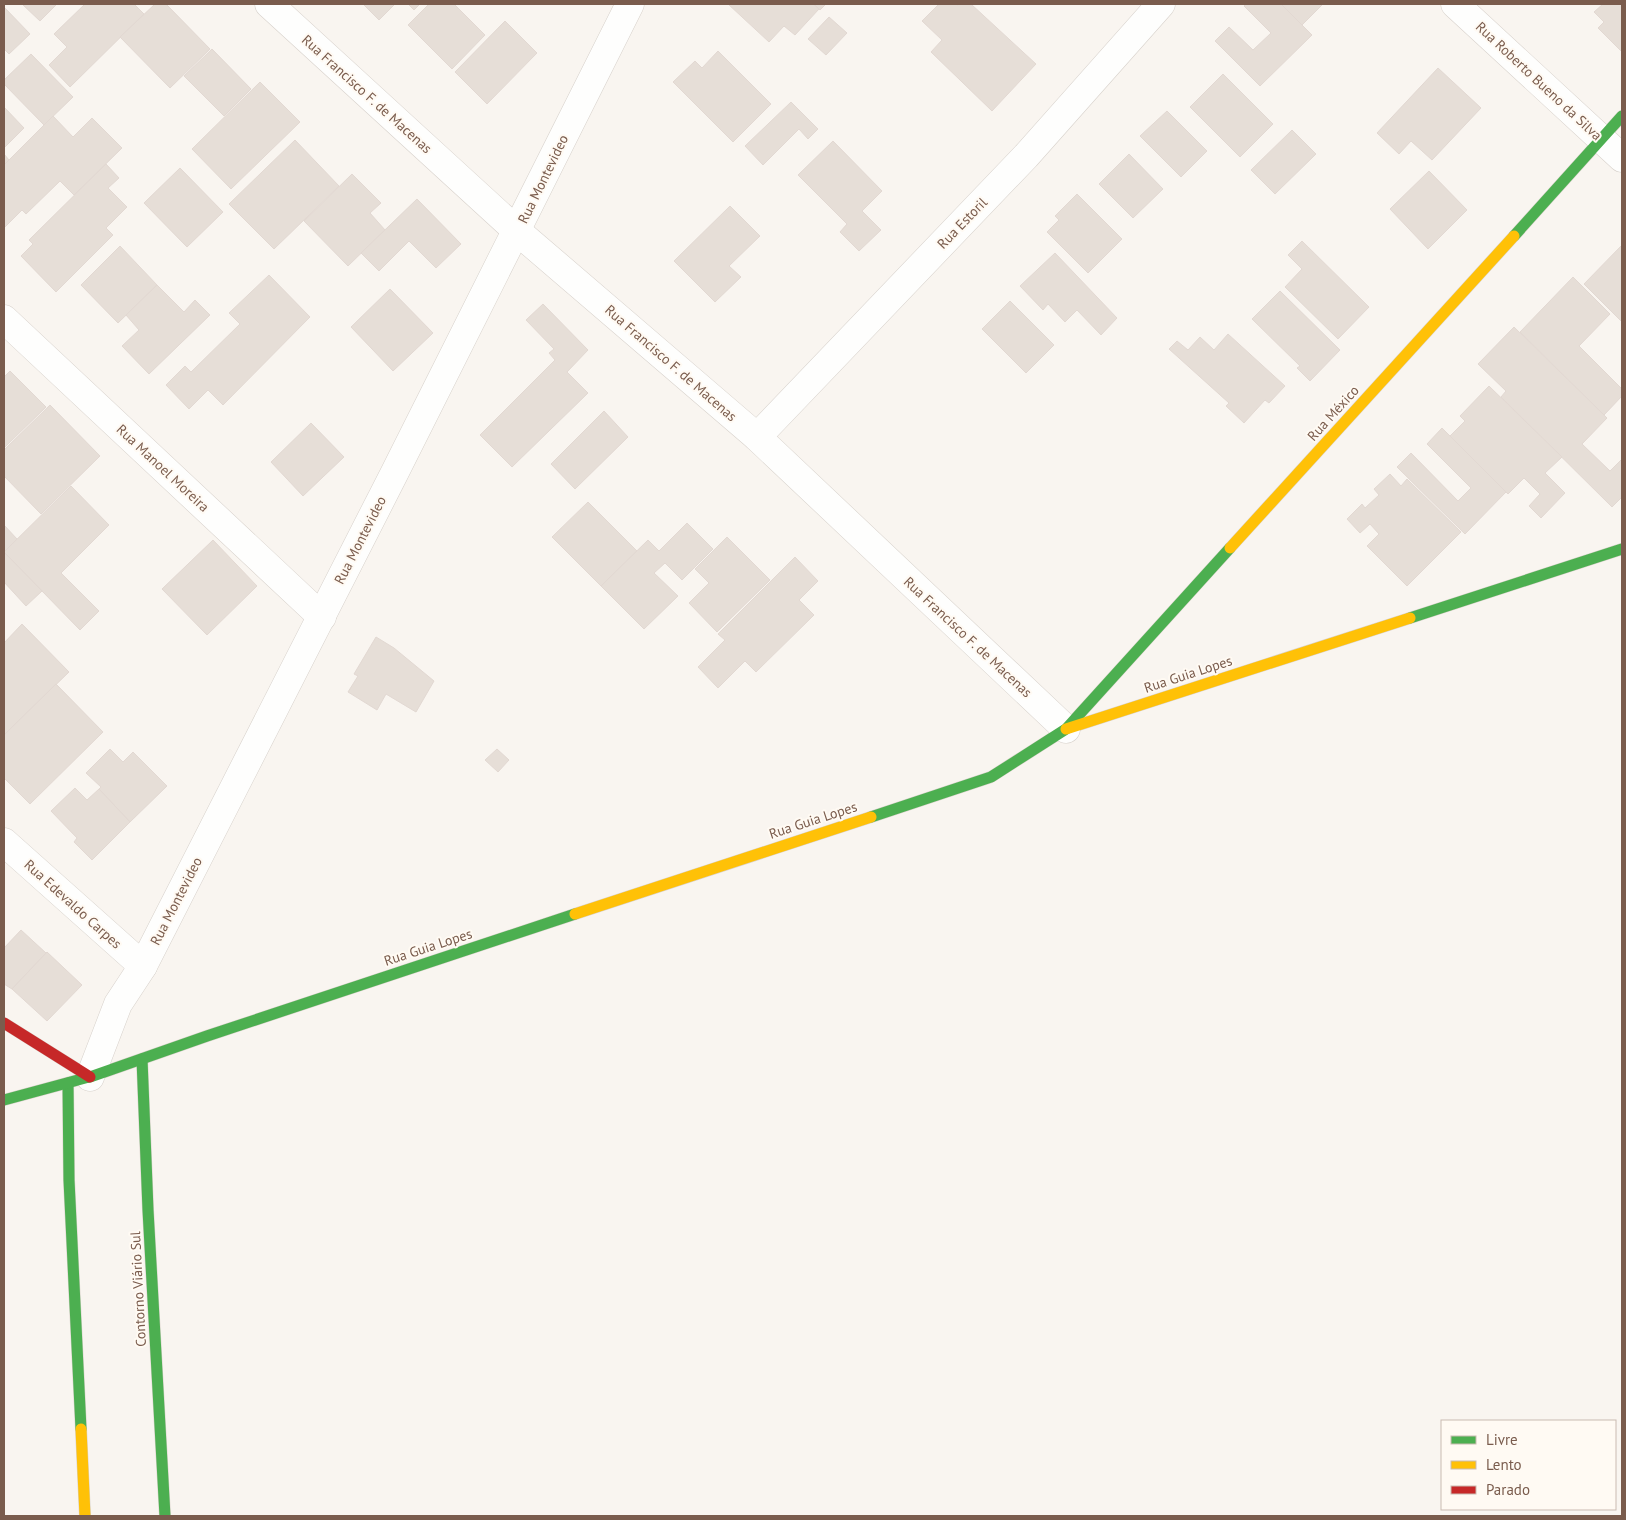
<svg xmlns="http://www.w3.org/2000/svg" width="1626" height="1520" font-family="'PT Sans',sans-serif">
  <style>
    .building { fill: #e6ded7; stroke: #e2d8d2 }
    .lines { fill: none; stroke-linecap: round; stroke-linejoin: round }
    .street-casing { stroke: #d7d1cb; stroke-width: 29 }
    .fast-casing { stroke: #d9d2cb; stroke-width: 12 }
    .slow-casing { stroke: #d9d2cb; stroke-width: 12 }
    .jam-casing { stroke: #d9d2cb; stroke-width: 12 }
    .street { stroke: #fefefd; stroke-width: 28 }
    .fast { stroke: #4caf50; stroke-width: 11 }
    .slow { stroke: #ffc107; stroke-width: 11 }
    .jam { stroke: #c62828; stroke-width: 11 }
    .labels { text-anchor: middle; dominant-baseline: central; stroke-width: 4; stroke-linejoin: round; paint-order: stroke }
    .street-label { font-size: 14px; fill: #7a5c4d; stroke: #fffaf3 }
  </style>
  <rect width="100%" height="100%" fill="#f9f5f0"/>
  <!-- building -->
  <g class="building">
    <path d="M22,4H57L40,21Z"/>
    <path d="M85,4H134L144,14L70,87L49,65L67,47L54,34Z"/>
    <path d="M155,4H166L210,49L170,88L120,37Z"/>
    <path d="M363,4H395L379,20Z"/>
    <path d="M408,4H420L414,10Z"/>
    <path d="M429,4H454L485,35L452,69L408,25Z"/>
    <path d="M728,4H813L819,9L795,35L784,26L769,42Z"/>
    <path d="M814,4H826L820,10Z"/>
    <path d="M939,4H956L957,5L959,4H971L1036,64L992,111L931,52L942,40L922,21Z"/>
    <path d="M1246,4H1281L1312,35L1260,86L1215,41L1229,27L1253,50L1271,33L1244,6Z"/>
    <path d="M1281,4H1323L1302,25Z"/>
    <path d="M1603,4H1622V52L1598,28L1604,22L1594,12Z"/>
    <path d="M4,7L30,34L9,54L4,49Z"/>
    <path d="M829,17L847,33L826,55L808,39Z"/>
    <path d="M505,21L537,53L487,104L455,72Z"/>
    <path d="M212,49L251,89L224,116L184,76Z"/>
    <path d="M718,51L771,104L733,142L673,82L695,61L702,68Z"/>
    <path d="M31,54L73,97L44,125L4,84V80Z"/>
    <path d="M1438,68L1481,108L1432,160L1411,141L1399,154L1377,133Z"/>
    <path d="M1223,74L1273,124L1240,157L1190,107Z"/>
    <path d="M260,82L300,122L231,189L192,149Z"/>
    <path d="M791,102L818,129L808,139L799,129L763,165L745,146Z"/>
    <path d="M4,107L24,128L4,148Z"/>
    <path d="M1167,111L1207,151L1181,177L1140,136Z"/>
    <path d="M53,116L73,137L92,118L122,148L74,195L60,181L26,214L22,210L4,228V165Z"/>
    <path d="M1292,130L1316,154L1275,194L1251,170Z"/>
    <path d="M295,140L339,186L274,249L229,204Z"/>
    <path d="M833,141L882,191L862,211L881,230L859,251L840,232L847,224L798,175Z"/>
    <path d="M4,154L9,160L4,165Z"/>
    <path d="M1129,154L1163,189L1133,218L1099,184Z"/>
    <path d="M106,164L119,178L108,188L127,207L106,228L113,235L56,292L21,256L33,244L29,240Z"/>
    <path d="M180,168L223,212L187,247L144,203Z"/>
    <path d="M1429,171L1467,210L1428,249L1390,209Z"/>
    <path d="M352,174L381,203L370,213L385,230L348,266L304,221Z"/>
    <path d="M1077,194L1122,239L1088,273L1047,232L1059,220L1055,216Z"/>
    <path d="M417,199L461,244L436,268L409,241L379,271L361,253Z"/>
    <path d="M730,206L760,236L729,266L741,277L715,302L674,261Z"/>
    <path d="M1302,241L1369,307L1338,339L1285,287L1302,269L1288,255Z"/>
    <path d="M1622,245V322L1584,284Z"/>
    <path d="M120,246L157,285L118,323L81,285Z"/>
    <path d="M1055,253L1117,318L1101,335L1077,310L1065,322L1048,304L1043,310L1020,286Z"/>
    <path d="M269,275L310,317L223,405L208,390L189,409L166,385L185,366L191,372L240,324L229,313Z"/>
    <path d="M1573,277L1610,314L1579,346L1622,389V396L1604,415L1520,332Z"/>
    <path d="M157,285L184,312L195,300L210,315L149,374L122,346L139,330L126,315Z"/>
    <path d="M390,289L433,333L393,371L351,327Z"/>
    <path d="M1280,291L1340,350L1310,381L1297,368L1300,366L1252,319Z"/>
    <path d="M1010,301L1054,345L1026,373L982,329Z"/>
    <path d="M543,304L588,350L567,372L588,393L512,467L480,435L555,360L549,353L554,349L526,320Z"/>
    <path d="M1514,327L1607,418L1582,444L1610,471L1622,459V497L1612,507L1501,397L1506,391L1478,364Z"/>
    <path d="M1228,334L1285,386L1269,403L1265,400L1244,423L1226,406L1229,403L1169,349L1177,341L1188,350L1200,337L1214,350Z"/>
    <path d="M10,371L46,407L4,448V377Z"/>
    <path d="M1489,386L1562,457L1545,473L1565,493L1541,518L1529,506L1540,494L1524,478L1508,494L1450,436L1465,421L1460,416Z"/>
    <path d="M50,405L100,456L41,514L4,476V450Z"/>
    <path d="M604,411L628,437L575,489L551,464Z"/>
    <path d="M311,423L344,457L303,496L271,462Z"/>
    <path d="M1442,428L1506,492L1465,534L1397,467L1411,453L1458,501L1471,488L1427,444Z"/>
    <path d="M1390,474L1401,486L1407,479L1461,532L1407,586L1367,546L1379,534L1370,524L1360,533L1347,519L1362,504L1365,508L1379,495L1374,489Z"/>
    <path d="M71,486L109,525L61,573L99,611L80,630L4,552Z"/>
    <path d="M588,502L637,551L601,586L552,537Z"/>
    <path d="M687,523L713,549L682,580L665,563L654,573L678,596L644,629L601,586L648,540L659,551Z"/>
    <path d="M4,525L17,539L4,552Z"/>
    <path d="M727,537L770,580L717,632L689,603L709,583L695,569Z"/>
    <path d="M213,540L257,586L207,635L162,589Z"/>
    <path d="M4,552L42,591L26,606L4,582Z"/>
    <path d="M795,557L818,581L799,600L814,615L756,672L745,661L718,688L698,667L725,640L718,634Z"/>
    <path d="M22,624L69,672L4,735V643Z"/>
    <path d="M376,637L394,648L434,681L416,712L386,694L377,710L348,692L358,676L354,674Z"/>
    <path d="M56,684L103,732L30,804L4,778V735Z"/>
    <path d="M110,749L123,762L133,752L167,786L130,822L99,789L101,787L86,773Z"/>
    <path d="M497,749L509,760L498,772L485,760Z"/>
    <path d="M75,788L87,800L99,789L130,822L92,860L74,842L77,838L51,811Z"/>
    <path d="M21,930L46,953L12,989L4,984V948Z"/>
    <path d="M47,952L82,985L47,1021L12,989Z"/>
  </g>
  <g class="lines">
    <!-- street casing -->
    <g class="street-casing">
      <g id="street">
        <path d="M269,4L517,231L757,437L1066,729"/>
        <path d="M1455,4L1622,158"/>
        <path d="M4,319L322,617"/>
        <path d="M757,437L1026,156L1161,4"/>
        <path d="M4,842L143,966"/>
        <path d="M90,1077L118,1004L143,966C307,646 470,326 630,4"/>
      </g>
    </g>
    <!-- fast casing -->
    <g class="fast-casing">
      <g id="fast">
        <path d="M1514,236L1622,116"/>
        <path d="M1410,618L1622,549"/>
        <path d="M871,817L991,777L1066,729L1230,548"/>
        <path d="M142,1059L148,1210L165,1516"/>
        <path d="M90,1077L207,1036L575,914"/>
        <path d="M68,1083L69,1180L81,1429"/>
        <path d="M4,1100L89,1077"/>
      </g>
    </g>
    <!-- slow casing -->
    <g class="slow-casing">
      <g id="slow">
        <path d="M1230,548L1514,236"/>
        <path d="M1066,729L1410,618"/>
        <path d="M575,914L871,817"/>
        <path d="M81,1429L85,1516"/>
      </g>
    </g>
    <!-- jam casing -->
    <g class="jam-casing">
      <path id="jam" d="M4,1023L90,1077"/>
    </g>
    <!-- street -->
    <use href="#street" class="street"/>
    <!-- fast -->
    <use href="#fast" class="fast"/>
    <!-- slow -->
    <use href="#slow" class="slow"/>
    <!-- jam -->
    <use href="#jam" class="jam"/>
  </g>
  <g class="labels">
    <!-- street labels -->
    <g class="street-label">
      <text transform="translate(1539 81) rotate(43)">Rua Roberto Bueno da Silva</text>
      <text transform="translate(367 94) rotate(42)">Rua Francisco F. de Macenas</text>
      <text transform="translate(543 179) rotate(-64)">Rua Montevideo</text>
      <text transform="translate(962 223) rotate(-46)">Rua Estoril</text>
      <text transform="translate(671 363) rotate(41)">Rua Francisco F. de Macenas</text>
      <text transform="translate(1333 413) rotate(-48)">Rua México</text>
      <text transform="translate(163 468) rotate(43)">Rua Manoel Moreira</text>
      <text transform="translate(360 540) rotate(-63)">Rua Montevideo</text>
      <text transform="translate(968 637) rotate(43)">Rua Francisco F. de Macenas</text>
      <text transform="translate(1188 674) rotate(-18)">Rua Guia Lopes</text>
      <text transform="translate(813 820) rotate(-18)">Rua Guia Lopes</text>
      <text transform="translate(176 901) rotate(-63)">Rua Montevideo</text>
      <text transform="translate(73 904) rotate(42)">Rua Edevaldo Carpes</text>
      <text transform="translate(428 947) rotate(-18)">Rua Guia Lopes</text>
      <text transform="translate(138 1289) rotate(-93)">Contorno Viário Sul</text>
    </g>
  </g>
  <!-- border -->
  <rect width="1626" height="1520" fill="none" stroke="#7a5c4d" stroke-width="10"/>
  <!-- legend -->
  <rect x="1441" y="1420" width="175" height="90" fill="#fffaf3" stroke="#cabbb1"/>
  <rect x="1451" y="1436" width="25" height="8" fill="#4caf50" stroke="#cabbb1"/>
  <text x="1486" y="1445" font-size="15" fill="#7a5c4d">Livre</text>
  <rect x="1451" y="1461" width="25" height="8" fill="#ffc107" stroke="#cabbb1"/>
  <text x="1486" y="1470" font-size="15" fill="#7a5c4d">Lento</text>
  <rect x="1451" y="1486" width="25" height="8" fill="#c62828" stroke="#cabbb1"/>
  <text x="1486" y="1495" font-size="15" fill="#7a5c4d">Parado</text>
</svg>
